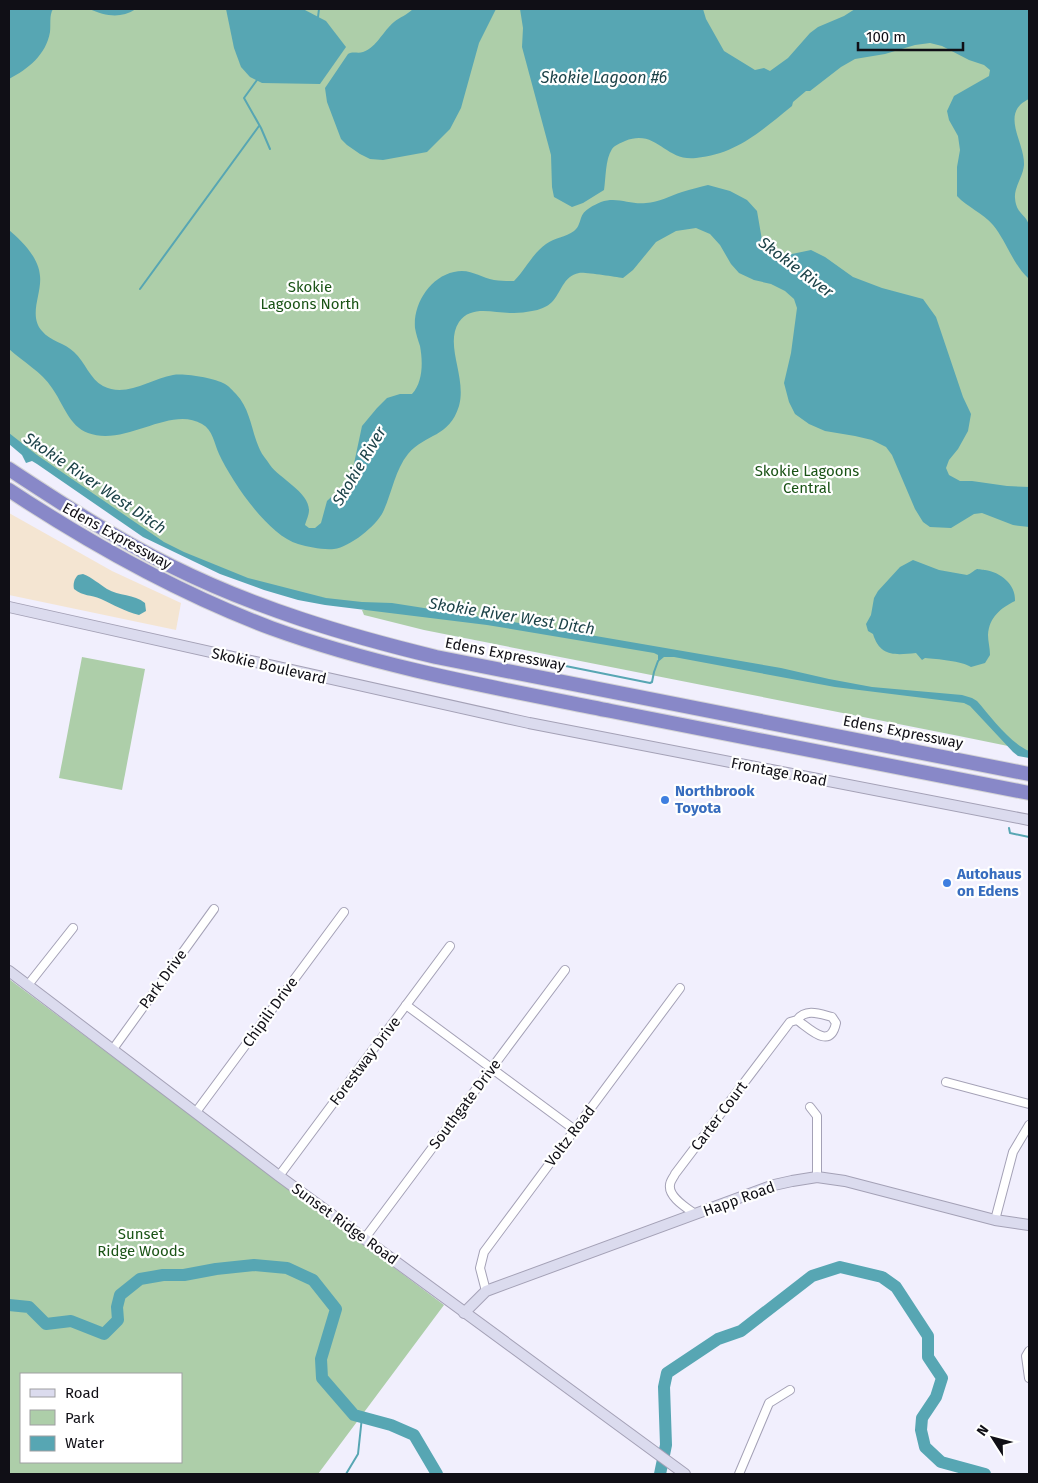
<svg xmlns="http://www.w3.org/2000/svg" width="1038" height="1483" font-family="'Fira Sans',sans-serif">
  <style>
    .commercial { fill: #f4e5d2 }
    .green { fill: #adcea9; fill-rule: evenodd }
    .water { fill: #57a6b3 }
    .lines { fill: none; stroke-linecap: round; stroke-linejoin: round }
    .stream { stroke: #57a6b3; stroke-width: 2 }
    .river { stroke: #57a6b3; stroke-width: 12 }
    .street-casing { stroke: #a4a1b6; stroke-width: 10 }
    .secondary-casing { stroke: #a4a1b6; stroke-width: 12 }
    .highway-casing { stroke: #d4d4d5; stroke-width: 16 }
    .street { stroke: #fff; stroke-width: 8 }
    .secondary { stroke: #dbdbee; stroke-width: 10 }
    .highway { stroke: #8888c8; stroke-width: 14 }
    .shop-dot { fill: #3f7fe0; stroke: #fff; stroke-width: 2 }
    .labels { text-anchor: middle; dominant-baseline: central; stroke-width: 4.5; stroke-linejoin: round; paint-order: stroke }
    .park-label { font-size: 15px; fill: #1a5316; stroke: #fff }
    .street-label { font-size: 15px; fill: #100f16; stroke: #fff }
    .shop-label { font-size: 15px; font-weight: bold; fill: #366cbe; stroke: #fff; text-anchor: start }
    .water-label { font-size: 16px; font-style: italic; fill: #1d4349; stroke: #fff }
  </style>
  <rect width="100%" height="100%" fill="#f1effd"/>
  <!-- commercial -->
  <path class="commercial" d="M9,513L112,571L181,603L176,630L9,595Z"/>
  <!-- green -->
  <g class="green">
    <path d="M9,9H1029V755L1008,746L959,736L424,630L364,615L362,610H366L355,605L246,581L169,547L9,439Z"/>
    <path d="M82,657L145,669L122,790L59,778Z"/>
    <path d="M9,979L444,1305L318,1474H9ZM21,1374H181V1462H21Z"/>
  </g>
  <!-- water -->
  <g class="water">
    <path d="M9,9H53C49,15 51,25 50,32C46,55 28,69 9,79Z"/>
    <path d="M89,9H136C120,19 106,16 89,9Z"/>
    <path d="M226,9H303L326,21L346,47L320,84L262,83L250,77L241,67L234,48Z"/>
    <path d="M413,9H496L479,43L461,108L450,129L427,152L383,160L370,159L360,154L347,145L341,139L327,102L325,88L348,54C353,51 358,54 363,52C377,47 383,31 394,22C400,17 407,15 413,9Z"/>
    <path d="M520,9H703L706,19L724,51L755,70L764,68L770,71L788,58L810,33L818,27L844,16L855,9H1029V99C999,113 1025,142 1024,165C1023,177 1014,187 1015,198C1016,214 1026,214 1029,225C1032,232 1029,269 1029,279C1013,265 1007,242 993,225C983,213 967,207 957,196V167L960,150L958,136L949,120L947,111L954,96L989,76L990,70L984,65L969,60L942,46L930,43L915,45L885,54L855,59L841,67L810,91H806L793,102L792,106C761,131 737,154 696,158C665,162 657,128 625,141C621,143 615,145 612,149C605,160 606,178 604,190L583,203L572,207L554,197L552,187L551,155L522,47L523,28Z"/>
    <path d="M708,185L730,191L747,200L757,211L762,240L769,249L777,255L792,254L811,250L825,257L853,277L882,288L923,299L936,317L963,397L971,414L968,431L958,449L949,460L946,468L949,475L960,481H972L1007,486L1029,487V527L1013,525L982,513L974,514L951,528L930,527L923,522L915,509L892,455L886,447L872,440L855,436L825,431L809,424L795,414L789,402L784,383L791,353L797,308L794,299L785,291L771,284L754,280L739,273L731,264L720,245L710,234L696,228L676,231L656,242L633,270L623,278C614,277 586,272 579,273C563,276 561,293 552,302C547,307 539,310 532,311C526,312 520,313 514,313C495,314 472,304 459,322C444,345 467,377 459,406C449,438 426,433 408,454C395,470 392,493 383,512C376,526 350,547 334,549C322,550 309,547 298,544C268,535 232,482 219,454C214,443 213,430 202,424C170,405 126,447 88,433C69,426 63,403 52,388C42,372 23,362 9,349V230C22,241 39,258 40,276C42,294 28,315 42,331C50,341 65,343 74,352C85,362 90,379 103,386C126,398 151,379 173,375C185,373 214,378 225,384C229,386 233,391 236,394C251,410 251,431 260,450C262,455 267,460 270,465C279,478 309,492 309,510C309,515 306,521 305,525L309,528H315L321,523L327,501L347,482L352,473L362,426L377,408L387,398L400,394H412C423,382 423,362 420,346C418,340 416,334 415,328C413,304 430,277 454,272C471,268 480,278 494,280C501,281 507,281 514,281C526,269 532,254 546,244C554,238 566,237 574,231C578,228 579,224 581,218C583,210 594,205 601,202C617,196 630,205 646,203C659,202 670,196 682,192C691,189 700,187 708,185Z"/>
    <path d="M9,433L37,455L164,542L184,552L248,578L326,598L362,602L392,603L526,624L781,668L829,679L872,687L962,695L972,698L977,701C991,717 1010,743 1029,751V758L1018,756L1013,752L970,706L964,703L835,687L674,657H664L658,662V655L654,653L487,625L325,605L298,600L264,590L220,574L143,537L37,464L32,461L26,463L22,455L9,444Z"/>
    <path d="M913,560L939,570L967,575C971,574 974,570 977,569C978,569 984,570 985,570C1000,572 1016,584 1015,601C1001,608 989,617 988,635C988,641 990,648 990,655L985,663L971,667C962,661 937,659 925,658L922,660L916,653C895,655 880,657 873,634L868,631L866,624L871,615L874,598L878,591L900,567Z"/>
    <path d="M83,574C93,578 99,584 107,589C119,596 134,594 145,603L146,611L139,615C124,611 114,605 101,599C90,594 84,597 74,589C73,584 74,579 78,575Z"/>
  </g>
  <g class="lines">
    <!-- stream -->
    <g class="stream">
      <path d="M318,17L319,9"/>
      <path d="M257,80L244,98L261,128L270,149"/>
      <path d="M140,289L259,126"/>
      <path d="M516,656L650,683L652,682L654,672L658,661"/>
      <path d="M1009,828L1010,833L1029,837"/>
      <path d="M346,1474L358,1454L362,1417"/>
    </g>
    <!-- river -->
    <g class="river">
      <path d="M9,1305L29,1307L46,1324L71,1321L104,1334L118,1320L117,1307L120,1295L140,1279L163,1275H184L216,1269L254,1265L287,1268L313,1280L336,1309L321,1359L322,1378L354,1415L391,1425L414,1435L437,1474"/>
      <path d="M660,1474L666,1445L664,1387L667,1373L718,1339L741,1331L812,1276L840,1267L882,1277L896,1287L928,1336V1357L942,1378L936,1397L922,1418L921,1430L925,1447L941,1462L985,1474"/>
    </g>
    <!-- street casing -->
    <g class="street-casing">
      <g id="street">
        <path d="M28,985L73,928"/>
        <path d="M406,1005L575,1130"/>
        <path d="M113,1049L214,909"/>
        <path d="M946,1082L1029,1104"/>
        <path d="M810,1107L817,1116V1177"/>
        <path d="M196,1112L344,912"/>
        <path d="M279,1176L450,946"/>
        <path d="M695,1214C687,1208 668,1197 670,1185C670,1181 674,1177 675,1174L790,1022L797,1020C806,1008 820,1014 832,1017L836,1023C830,1051 809,1028 797,1020"/>
        <path d="M995,1220L1013,1152L1029,1125"/>
        <path d="M365,1238L565,970"/>
        <path d="M486,1291L480,1268L484,1252L680,988"/>
        <path d="M1029,1351L1026,1356L1029,1378"/>
        <path d="M739,1474L769,1403L790,1390"/>
      </g>
    </g>
    <!-- secondary casing -->
    <g class="secondary-casing">
      <g id="secondary">
        <path d="M9,607L529,723L1029,820"/>
        <path d="M9,971L279,1176L685,1474"/>
        <path d="M464,1313L486,1291L774,1185L792,1181L817,1177L845,1181L995,1220L1029,1225"/>
      </g>
    </g>
    <!-- highway casing -->
    <g class="highway-casing">
      <g id="highway">
        <path d="M9,469C62,504 115,538 171,566C255,608 345,635 436,657L1029,774"/>
        <path d="M9,490C91,544 178,593 271,628C381,668 497,688 611,711C751,738 890,766 1029,793"/>
      </g>
    </g>
    <!-- street -->
    <use href="#street" class="street"/>
    <!-- secondary -->
    <use href="#secondary" class="secondary"/>
    <!-- highway -->
    <use href="#highway" class="highway"/>
  </g>
  <!-- markers -->
  <g class="shop-dot">
    <circle cx="665" cy="800" r="5"/>
    <circle cx="947" cy="883" r="5"/>
  </g>
  <g class="labels">
    <!-- park labels -->
    <g class="park-label">
      <text x="310" y="287">Skokie<tspan x="310" dy="17">Lagoons North</tspan></text>
      <text x="807" y="471">Skokie Lagoons<tspan x="807" dy="17">Central</tspan></text>
      <text x="141" y="1234">Sunset<tspan x="141" dy="17">Ridge Woods</tspan></text>
    </g>
    <!-- street labels -->
    <g class="street-label">
      <text transform="translate(117 536) rotate(29)">Edens Expressway</text>
      <text transform="translate(505 654) rotate(11)">Edens Expressway</text>
      <text transform="translate(269 666) rotate(13)">Skokie Boulevard</text>
      <text transform="translate(903 732) rotate(11)">Edens Expressway</text>
      <text transform="translate(779 772) rotate(11)">Frontage Road</text>
      <text transform="translate(163 979) rotate(-54)">Park Drive</text>
      <text transform="translate(270 1012) rotate(-54)">Chipili Drive</text>
      <text transform="translate(365 1061) rotate(-53)">Forestway Drive</text>
      <text transform="translate(465 1104) rotate(-53)">Southgate Drive</text>
      <text transform="translate(719 1116) rotate(-53)">Carter Court</text>
      <text transform="translate(570 1136) rotate(-53)">Voltz Road</text>
      <text transform="translate(739 1199) rotate(-20)">Happ Road</text>
      <text transform="translate(345 1224) rotate(36)">Sunset Ridge Road</text>
    </g>
    <!-- shop labels -->
    <g class="shop-label">
      <text x="675" y="791">Northbrook<tspan x="675" dy="17">Toyota</tspan></text>
      <text x="957" y="874">Autohaus<tspan x="957" dy="17">on Edens</tspan></text>
    </g>
    <!-- water labels -->
    <g class="water-label">
      <text x="604" y="77">Skokie Lagoon #6</text>
      <text transform="translate(796 267) rotate(37)">Skokie River</text>
      <text transform="translate(359 466) rotate(-59)">Skokie River</text>
      <text transform="translate(95 483) rotate(34)">Skokie River West Ditch</text>
      <text transform="translate(512 616) rotate(9)">Skokie River West Ditch</text>
    </g>
  </g>
  <!-- border -->
  <rect width="1038" height="1483" fill="none" stroke="#100f16" stroke-width="20"/>
  <!-- legend -->
  <rect x="20" y="1373" width="162" height="90" fill="#ffffff" stroke="#9f9fa2"/>
  <rect x="30" y="1389" width="25" height="8" fill="#dbdbee" stroke="#9f9fa2"/>
  <text x="65" y="1398" font-size="15" fill="#100f16">Road</text>
  <rect x="30" y="1410" width="25" height="15" fill="#adcea9" stroke="#9f9fa2"/>
  <text x="65" y="1423" font-size="15" fill="#100f16">Park</text>
  <rect x="30" y="1436" width="25" height="15" fill="#57a6b3" stroke="#9f9fa2"/>
  <text x="65" y="1448" font-size="15" fill="#100f16">Water</text>
  <!-- north arrow -->
  <g transform="translate(993 1438) rotate(306)" stroke="#ffffff" stroke-width="4" paint-order="stroke">
  <path d="M0-4L9 19L0 12L-9 19Z" fill="#100f16"/>
  <text y="-8" font-size="14" font-weight="bold" text-anchor="middle" fill="#100f16">N</text>
  </g>
  <!-- scale -->
  <path d="M858 42v8h105v-8" fill="none" stroke="#100f16" stroke-width="2.5"/>
  <text x="866" y="42" font-size="15" fill="#100f16" stroke="#ffffff" stroke-width="4" paint-order="stroke">100 m</text>
</svg>
